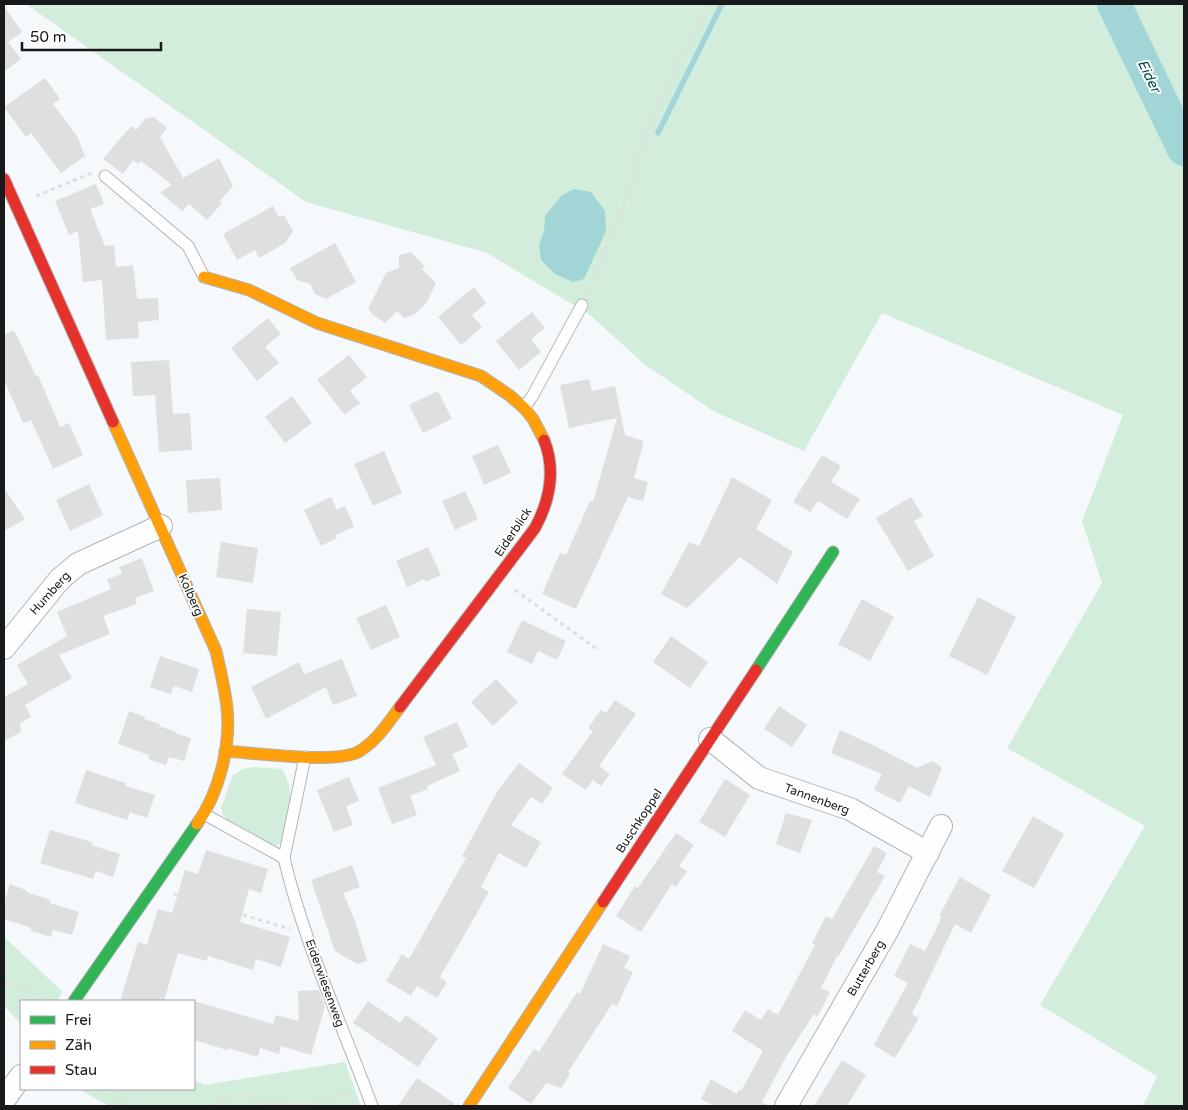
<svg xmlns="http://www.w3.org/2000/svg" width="1188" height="1110" font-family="'Varela Round',sans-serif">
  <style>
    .green { fill: #d3eddc }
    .water { fill: #a2d5d6 }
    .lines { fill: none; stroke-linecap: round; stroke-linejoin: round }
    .stream { stroke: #a2d5d6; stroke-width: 5.5 }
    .river { stroke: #a2d5d6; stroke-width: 34 }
    .building { fill: #dedfdf }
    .lane-casing { stroke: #b2b4b6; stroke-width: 13 }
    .street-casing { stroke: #b2b4b6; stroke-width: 24 }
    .fast-casing { stroke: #b2b4b6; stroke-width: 13 }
    .slow-casing { stroke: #b2b4b6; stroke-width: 13 }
    .jam-casing { stroke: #b2b4b6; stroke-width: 13 }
    .path { stroke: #dedfdf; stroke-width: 3; stroke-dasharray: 4 4; stroke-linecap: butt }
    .lane { stroke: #fefefe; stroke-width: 11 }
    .street { stroke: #fefefe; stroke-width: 22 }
    .fast { stroke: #30b455; stroke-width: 11 }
    .slow { stroke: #ff9f0a; stroke-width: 11 }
    .jam { stroke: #e5322d; stroke-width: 11 }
    .labels { text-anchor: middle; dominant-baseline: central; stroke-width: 4; stroke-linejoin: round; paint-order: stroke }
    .street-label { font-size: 12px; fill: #18191b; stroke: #fff }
    .water-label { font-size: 14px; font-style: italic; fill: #004646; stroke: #fff }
  </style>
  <rect width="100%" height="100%" fill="#f6f9fb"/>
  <!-- green -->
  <g class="green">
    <path d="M26,4H1184V1106H1143L1157,1076L1040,1005L1145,826L1007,748L1102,583L1082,521L1123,415L882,313L804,451L713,411L644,364L590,315L487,253L306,202Z"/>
    <path d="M253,767L282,769C297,794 288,816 283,842L274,847L228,821L223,815L221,808L233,775L243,769Z"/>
    <path d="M4,937L63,992L57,1001H21V1024L4,1006Z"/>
    <path d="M345,1062L361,1106H109L82,1091L80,1089H194V1080L204,1085Z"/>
  </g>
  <!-- water -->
  <path class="water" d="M574,189L591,192L605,211L606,231L584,279L573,282L555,274L541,260L539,245L544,231L545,216L562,195Z"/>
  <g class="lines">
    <!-- stream -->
    <path class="stream" d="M658,133L722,4"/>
    <!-- river -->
    <path class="river" d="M1114,4L1184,149"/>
  </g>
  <!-- building -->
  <g class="building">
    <path d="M4,6L22,32L8,42L21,59L4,72Z"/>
    <path d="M45,78L60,99L53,104L77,136L85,156L61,173L31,133L26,137L4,107Z"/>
    <path d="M154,117L167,128L160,137L183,178L219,158L233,186L220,201L222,203L207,220L189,204L182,211L160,192L172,185L141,161L138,164L133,160L123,174L103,159L131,126L136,130L146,118Z"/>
    <path d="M96,184L104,204L90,209L105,246L114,245L116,267L133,265L137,299L158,298L159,320L138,322L139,338L106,340L102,280L83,282L78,231L69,235L55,201Z"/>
    <path d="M273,206L279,217L284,215L293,231L285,243L259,258L255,250L237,260L223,234Z"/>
    <path d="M335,243L356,282L326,299L315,294L310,284L297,280L290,268Z"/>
    <path d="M411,252L425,266L422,269L436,283L427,302L415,314L404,318L397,311L385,323L373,315L368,309L386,273L399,268V255Z"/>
    <path d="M474,287L486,303L472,315L482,327L461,345L438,317Z"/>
    <path d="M532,312L545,328L531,339L541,352L519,370L496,341Z"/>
    <path d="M268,318L281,334L265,347L279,363L257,381L231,348Z"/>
    <path d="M14,330L36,376L38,375L60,427L69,423L83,455L53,469L31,420L23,423L4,380V335Z"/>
    <path d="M349,355L367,377L350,391L360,403L345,415L317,380Z"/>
    <path d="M169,360L173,414L190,413L192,450L159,452L155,395L133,396L131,362Z"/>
    <path d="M589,379L592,391L615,386L625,435L644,441L634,478L648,482L643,501L628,497L576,609L542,594L560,553L566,555L590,501L593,502L617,418L569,428L560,385Z"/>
    <path d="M438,391L452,419L423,433L409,405Z"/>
    <path d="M292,396L312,423L285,443L265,417Z"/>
    <path d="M498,445L511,473L484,485L472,456Z"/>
    <path d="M384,451L402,493L373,506L354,464Z"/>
    <path d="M822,455L841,466L831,482L860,499L847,519L818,501L810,512L793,502Z"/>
    <path d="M732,477L772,500L756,529L793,552L777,584L740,557L687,608L661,594L689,542L699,546Z"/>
    <path d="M220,478L222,510L188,513L186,480Z"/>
    <path d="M89,484L103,515L70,531L56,500Z"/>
    <path d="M4,488L25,519L4,531Z"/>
    <path d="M465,491L478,519L455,530L442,501Z"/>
    <path d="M331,497L337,510L345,506L354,527L336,535L337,538L321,546L304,510Z"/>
    <path d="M911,497L923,516L914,521L934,556L908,571L876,518Z"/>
    <path d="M221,542L258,548L253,583L216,577Z"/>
    <path d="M428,547L441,575L426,582L424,579L407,587L396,561Z"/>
    <path d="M142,558L154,591L135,598L137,604L103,616L110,634L59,655L72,678L25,705L31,717L20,723L21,732L4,741V697L28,684L17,665L67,636L57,612L111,589L107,579L122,574L119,567Z"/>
    <path d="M978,597L1016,617L987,675L949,656Z"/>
    <path d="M862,599L894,617L870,661L838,644Z"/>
    <path d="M386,605L400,637L371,650L356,618Z"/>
    <path d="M247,609L281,612L277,656L243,653Z"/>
    <path d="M522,620L566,641L557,660L538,651L532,664L507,652Z"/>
    <path d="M671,636L708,662L690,688L653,662Z"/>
    <path d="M160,656L199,669L192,692L174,686L171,694L150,687Z"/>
    <path d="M342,659L357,696L333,705L326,687L266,719L251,687L299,662L304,674Z"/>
    <path d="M496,679L518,702L493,726L471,702Z"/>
    <path d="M615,700L636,714L599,766L610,774L601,786L593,780L586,790L562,774L593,731L588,728L601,710L606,713Z"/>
    <path d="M779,706L807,725L792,747L764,729Z"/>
    <path d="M129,711L145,717L144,719L160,724L159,726L176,732L175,733L191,738L184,761L169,757L166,765L148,759L149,755L118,744Z"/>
    <path d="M457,722L468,747L452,754L460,771L427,786L428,789L410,796L417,815L392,824L378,788L436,765L423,737Z"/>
    <path d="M840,730L871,744L917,768L932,761L942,768L930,797L909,786L900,803L874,790L882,774L831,753Z"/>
    <path d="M519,763L553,788L542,804L531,797L511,825L541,842L526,868L499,853L481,887L489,892L440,977L447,982L437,998L417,986L411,996L386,981L402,954L409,959L466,858L462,856L498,790Z"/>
    <path d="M86,770L126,783V786L155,795L147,818L130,812L127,820L75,803Z"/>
    <path d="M349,777L359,801L346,806L353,825L334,832L317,790Z"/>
    <path d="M725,779L750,795L725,837L699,822Z"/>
    <path d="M786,813L812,820L800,853L776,844Z"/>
    <path d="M1033,816L1064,834L1034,888L1002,871Z"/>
    <path d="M50,830L92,842L91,845L120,854L113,877L96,871L93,879L40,863Z"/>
    <path d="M676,833L694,845L679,866L687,871L676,887L672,884L641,932L616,916L635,886L638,888Z"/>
    <path d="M874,846L887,853L877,872L885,876L838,957L837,956L821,988L830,992L818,1016L814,1014L786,1057L762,1102L770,1106H715L701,1099L711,1079L737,1094L739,1089L741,1091L763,1051L732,1031L745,1010L761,1020L768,1009L778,1015L815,945L812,943L826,916L832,919Z"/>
    <path d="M206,850L268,869L261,893L249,889L240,922L290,937L281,967L256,959L253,970L208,956L207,961L178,953L164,1001H120L138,942L147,945L158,909L172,913L185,870L198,874Z"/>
    <path d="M352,865L360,887L343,893L355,921L367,961L357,964L335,951L311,880Z"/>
    <path d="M960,877L991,895L971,933L955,924L912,1014L919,1018L895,1058L874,1045L908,983L894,976L910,944L925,951L942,917L939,916Z"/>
    <path d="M10,884L26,890V892L51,900L50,903L79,912L72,935L53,930L51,937L31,931V928L4,919V903Z"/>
    <path d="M603,944L630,956L624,968L633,972L617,1006L612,1004L568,1072L570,1074L561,1088L546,1083L531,1104L508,1088L534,1049L539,1052L577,992L580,994Z"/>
    <path d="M319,990L325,1007L311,1055L281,1046L279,1054L260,1048L258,1057L228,1048L227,1050L194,1040V1001L273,1024L276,1015L299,1021L298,991Z"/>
    <path d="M368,1001L400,1023L406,1015L438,1038L418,1067L353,1023Z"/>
    <path d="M842,1060L866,1075L847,1106H814Z"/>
    <path d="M417,1078L454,1103V1106H398Z"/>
  </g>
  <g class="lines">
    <!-- lane casing -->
    <g class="lane-casing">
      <g id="lane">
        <path d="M105,176L188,246L204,277"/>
        <path d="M524,408L533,395L582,305"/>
        <path d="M204,814L284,858L305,757"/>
        <path d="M284,858C304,943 342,1024 372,1106"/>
      </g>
    </g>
    <!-- street casing -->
    <g class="street-casing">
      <g id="street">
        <path d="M4,648L60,579L78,564L161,526"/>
        <path d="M710,739L759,778L850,809L928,853"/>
        <path d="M4,1100L21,1076"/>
        <path d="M786,1106L887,931L941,826"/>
      </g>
    </g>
    <!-- fast casing -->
    <g class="fast-casing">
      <g id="fast">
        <path d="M756,670L833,552"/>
        <path d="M74,1001L197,824"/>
      </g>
    </g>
    <!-- slow casing -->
    <g class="slow-casing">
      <g id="slow">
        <path d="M204,277L249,290L317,323L481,376L509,395L524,408L533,419L544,440"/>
        <path d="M113,422L216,651C220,670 225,688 227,708C231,746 219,793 197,824"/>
        <path d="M225,751C255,753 334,764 358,752C376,742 388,723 400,707"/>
        <path d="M469,1106L603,902"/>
      </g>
    </g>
    <!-- jam casing -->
    <g class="jam-casing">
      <g id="jam">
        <path d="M4,179L113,422"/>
        <path d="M400,707L535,528C550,500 556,470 544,440"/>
        <path d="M603,902L756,670"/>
      </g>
    </g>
    <!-- path -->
    <g class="path">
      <path d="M36,196L92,173"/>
      <path d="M588,294L635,176L644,135L708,4"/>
      <path d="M515,590L598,650"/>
      <path d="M174,894L290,929"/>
      <path d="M4,980L50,1001"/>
      <path d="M116,1089L120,1102L132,1106"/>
      <path d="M213,1106L241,1095L261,1103L311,1104L351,1091"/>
    </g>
    <!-- lane -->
    <use href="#lane" class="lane"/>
    <!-- street -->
    <use href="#street" class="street"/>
    <!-- fast -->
    <use href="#fast" class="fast"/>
    <!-- slow -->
    <use href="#slow" class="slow"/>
    <!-- jam -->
    <use href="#jam" class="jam"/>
  </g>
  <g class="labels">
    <!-- street labels -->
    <g class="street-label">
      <text transform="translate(513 532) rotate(-56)">Eiderblick</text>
      <text transform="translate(50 593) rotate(-48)">Humberg</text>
      <text transform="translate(191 595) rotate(66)">Kolberg</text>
      <text transform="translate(817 799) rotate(20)">Tannenberg</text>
      <text transform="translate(639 821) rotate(-57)">Buschkoppel</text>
      <text transform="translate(866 968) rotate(-60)">Butterberg</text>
      <text transform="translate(325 983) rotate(70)">Eiderwiesenweg</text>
    </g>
    <!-- water labels -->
    <g class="water-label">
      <text transform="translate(1149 76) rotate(64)">Eider</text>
    </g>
  </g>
  <!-- border -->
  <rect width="1188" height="1110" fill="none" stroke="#18191b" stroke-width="10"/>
  <!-- legend -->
  <rect x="20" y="1000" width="175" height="90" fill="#ffffff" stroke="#a3a3a4"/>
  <rect x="30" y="1016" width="25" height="8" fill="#30b455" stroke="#a3a3a4"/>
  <text x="65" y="1025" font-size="15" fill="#18191b">Frei</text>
  <rect x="30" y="1041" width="25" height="8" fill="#ff9f0a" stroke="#a3a3a4"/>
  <text x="65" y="1050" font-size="15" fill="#18191b">Zäh</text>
  <rect x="30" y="1066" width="25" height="8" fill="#e5322d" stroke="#a3a3a4"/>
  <text x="65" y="1075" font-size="15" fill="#18191b">Stau</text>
  <!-- scale -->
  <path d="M22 42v8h139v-8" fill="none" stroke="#18191b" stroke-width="2.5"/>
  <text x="30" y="42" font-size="15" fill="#18191b" stroke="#ffffff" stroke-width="4" paint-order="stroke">50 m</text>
</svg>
